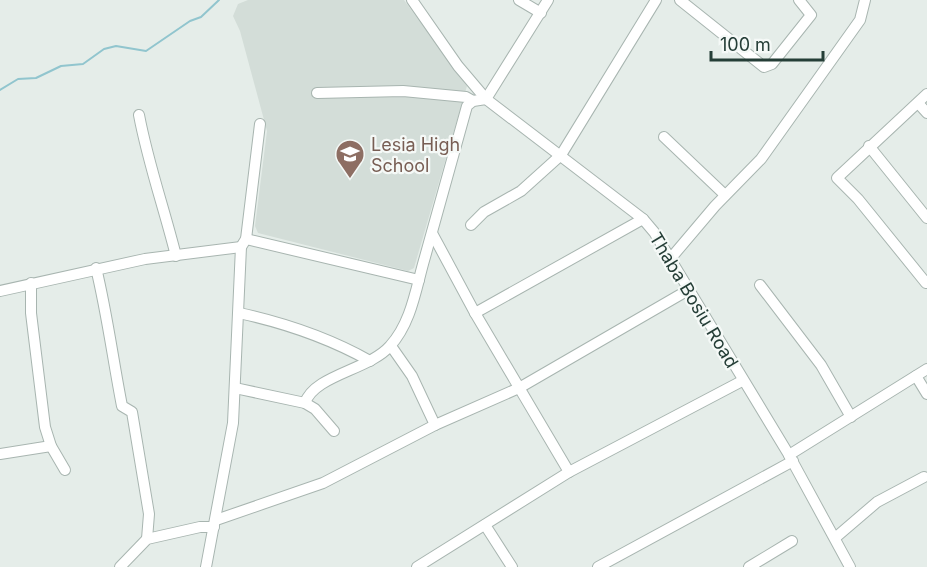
<svg xmlns="http://www.w3.org/2000/svg" width="927" height="567" font-family="Inter,sans-serif">
  <style>
    .built { fill: #d3ddd8 }
    .lines { fill: none; stroke-linecap: round; stroke-linejoin: round }
    .stream { stroke: #91c5ce; stroke-width: 2 }
    .minor-casing { stroke: #a8b5b0; stroke-width: 12 }
    .minor { stroke: #fff; stroke-width: 10 }
    .labels { text-anchor: middle; dominant-baseline: central; stroke-width: 4.5; stroke-linejoin: round; paint-order: stroke }
    .education-label { font-size: 18px; fill: #785e54; stroke: #f5f9f7; text-anchor: start }
    .street-label { font-size: 18px; fill: #253e37; stroke: #f5f9f7 }
  </style>
  <rect width="100%" height="100%" fill="#e5ede9"/>
  <!-- built -->
  <path class="built" d="M248,0H404L467,86L414,268L408,271L258,233L255,226L267,131L240,31L233,16L238,4Z"/>
  <g class="lines">
    <!-- stream -->
    <path class="stream" d="M0,90L18,79L36,78L61,66L83,64L104,49L116,46L146,51L190,21L201,17L219,0"/>
    <!-- minor casing -->
    <g class="minor-casing">
      <g id="minor">
        <path d="M412,0L458,66L486,99L643,219L654,232L789,455L850,567"/>
        <path d="M519,0L541,13"/>
        <path d="M680,0L764,67L772,64L811,15L799,0"/>
        <path d="M317,93L403,91L466,97L473,101"/>
        <path d="M918,103L927,113"/>
        <path d="M139,115C148,163 164,208 176,256"/>
        <path d="M664,137L725,195"/>
        <path d="M869,146L927,218"/>
        <path d="M471,225L484,212L521,191L561,155L656,0"/>
        <path d="M432,233L475,313L569,472"/>
        <path d="M246,239L419,280"/>
        <path d="M671,258L715,206L761,159L860,20L865,0"/>
        <path d="M96,268C107,313 113,360 122,406L132,412L149,514L147,539"/>
        <path d="M31,283V313L45,427L51,446L65,470"/>
        <path d="M926,283L858,199L837,178L927,94"/>
        <path d="M760,285L821,365L851,417"/>
        <path d="M0,291L145,259L241,247"/>
        <path d="M239,313C285,323 329,338 370,361"/>
        <path d="M475,313L643,219"/>
        <path d="M391,346L412,376L435,425"/>
        <path d="M916,376L927,394"/>
        <path d="M235,388L305,403L315,409L334,431"/>
        <path d="M305,403C314,375 369,370 390,346C412,322 416,287 425,257C439,207 453,157 467,106L473,101L486,99L548,0"/>
        <path d="M0,454L51,446"/>
        <path d="M789,455L927,369"/>
        <path d="M216,520L323,483L435,425L519,388L690,289"/>
        <path d="M485,525L512,567"/>
        <path d="M835,538L877,502L924,477"/>
        <path d="M120,567L147,539L200,527H214"/>
        <path d="M206,567L233,423L241,247L246,239L260,124"/>
        <path d="M417,567L569,472L742,381"/>
        <path d="M598,567L793,461"/>
        <path d="M749,567L792,541"/>
      </g>
    </g>
    <!-- minor -->
    <use href="#minor" class="minor"/>
  </g>
  <!-- icons -->
  <defs>
    <g id="school-pin" transform="scale(1.5)"><path d="M0 17L-7.5 6A9.5 9.5 0 1 1 7.5 6Z" fill="#8d6e63" stroke="#f5f9f7"/><path d="M0-5L7-2L0 1L-7-2ZM-4 1L0 2.5L4 1V4Q0 6-4 4Z" fill="#fff"/></g>
  </defs>
  <g fill-rule="evenodd">
    <use href="#school-pin" x="350" y="154"/>
  </g>
  <g class="labels">
    <!-- education labels -->
    <g class="education-label">
      <text x="371" y="144">Lesia High<tspan x="371" dy="21">School</tspan></text>
    </g>
    <!-- street labels -->
    <g class="street-label">
      <text transform="translate(694 300) rotate(59)">Thaba Bosiu Road</text>
    </g>
  </g>
  <!-- scale -->
  <path d="M711 51v9h112v-9" fill="none" stroke="#253e37" stroke-width="3"/>
  <text x="720" y="51" font-size="18" fill="#253e37" stroke="#f5f9f7" stroke-width="4.5" paint-order="stroke">100 m</text>
</svg>
